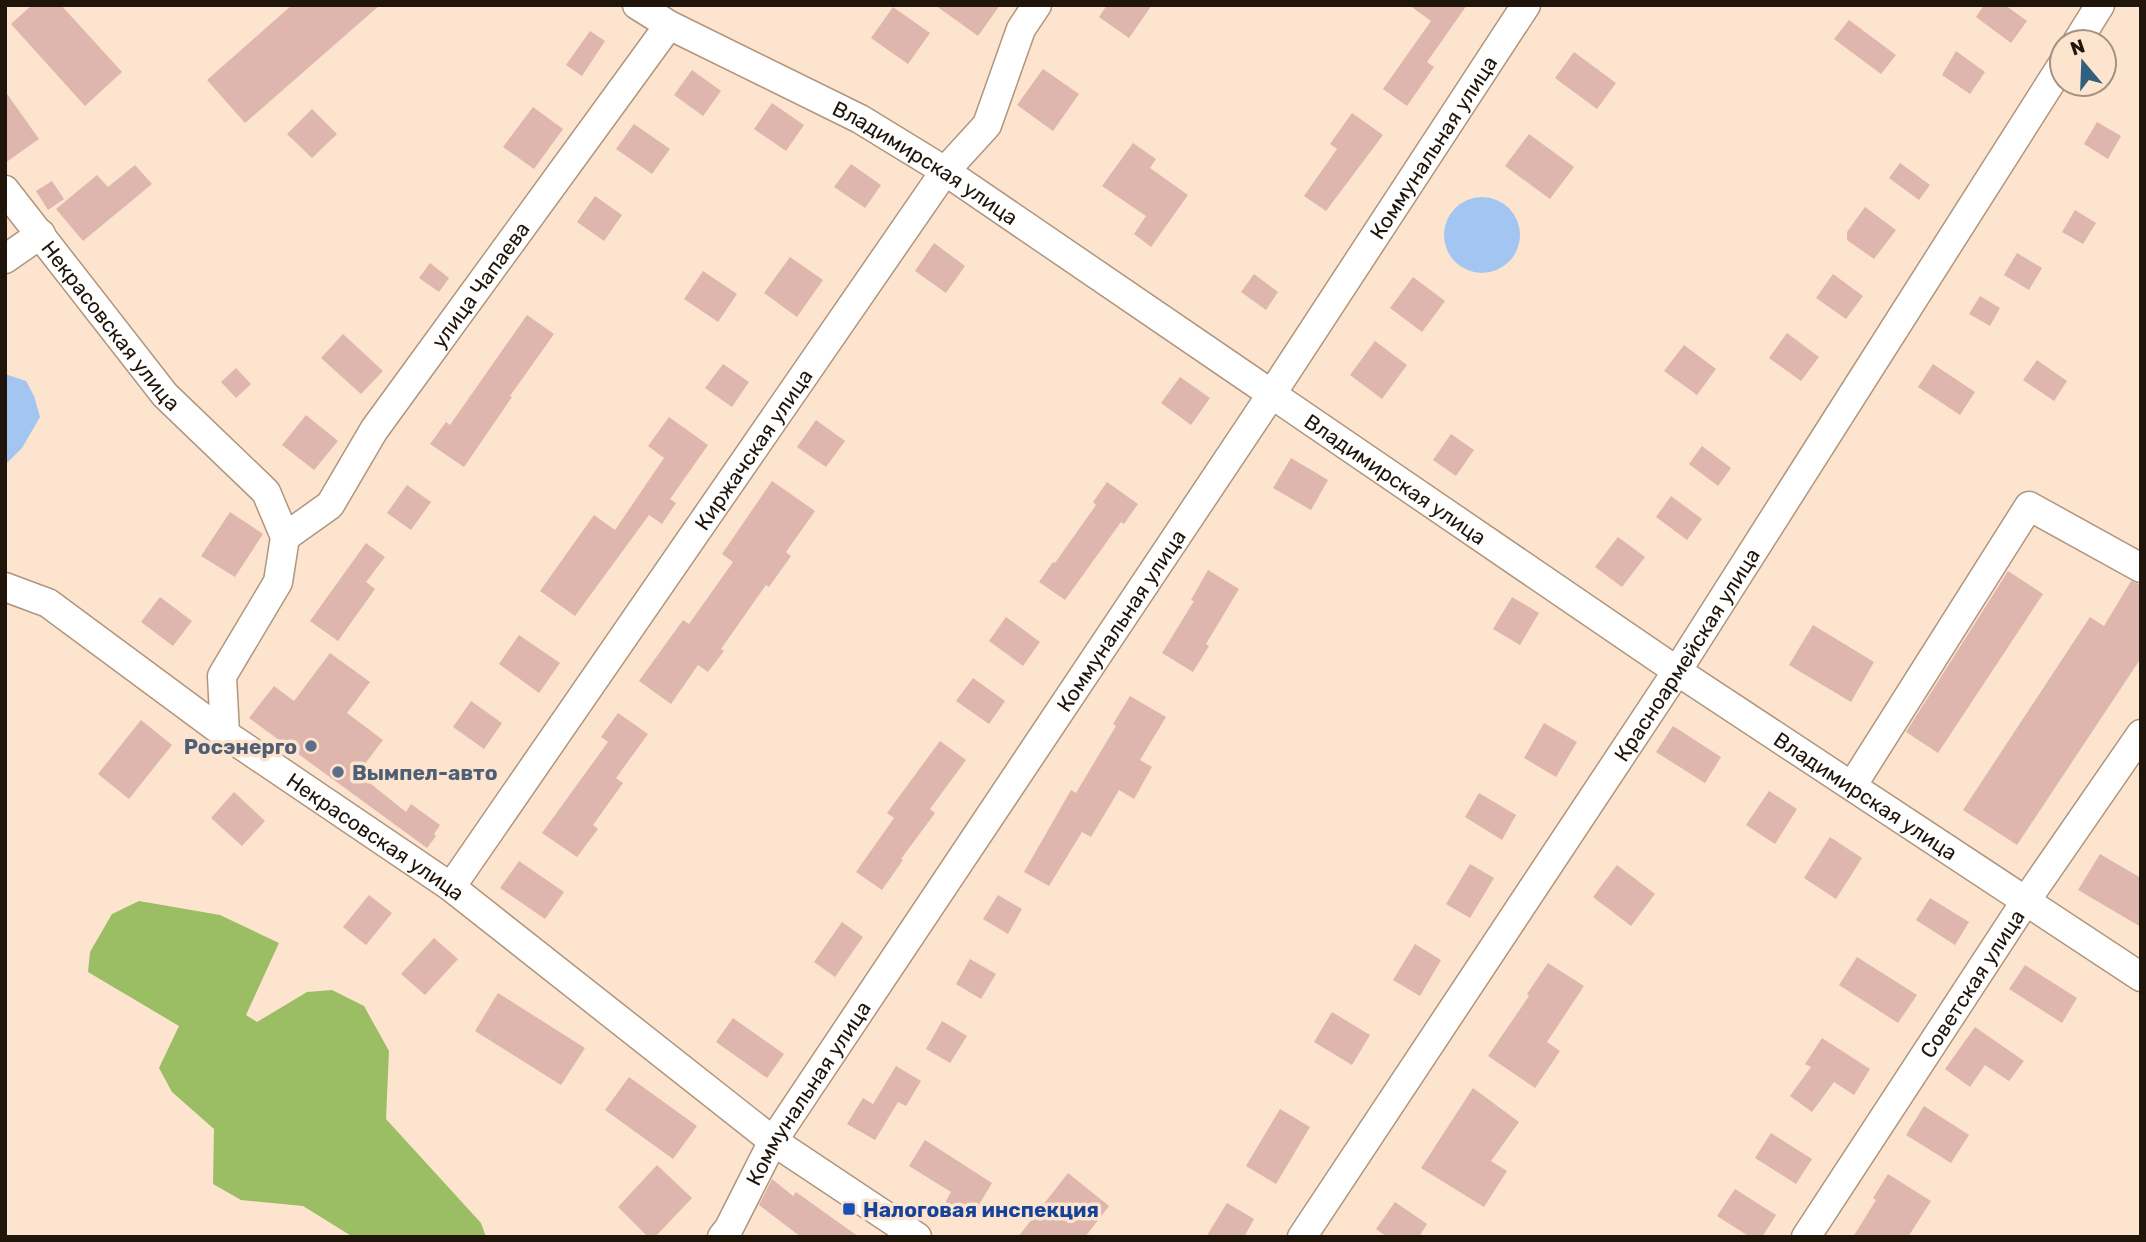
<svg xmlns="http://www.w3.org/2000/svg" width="2146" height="1242" font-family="Rubik,sans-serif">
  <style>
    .forest { fill: #9bbe64 }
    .water { fill: #a3c5f2 }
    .building { fill: #deb6ae }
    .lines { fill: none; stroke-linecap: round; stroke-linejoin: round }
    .minor-casing { stroke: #b1957d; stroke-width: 31 }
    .minor { stroke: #fff; stroke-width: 28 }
    .service-dot { fill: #5c6f8a; stroke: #fce4cf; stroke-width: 2.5 }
    .transit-dot { fill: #1a4fb4; stroke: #fce4cf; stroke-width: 2.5 }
    .labels { text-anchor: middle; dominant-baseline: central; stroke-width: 7; stroke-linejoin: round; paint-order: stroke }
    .street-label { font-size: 21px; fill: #1f150b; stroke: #fce4cf }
    .service-label { font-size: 21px; font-weight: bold; fill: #4e5e75; stroke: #fce4cf; text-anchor: end }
    .transit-label { font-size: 21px; font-weight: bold; fill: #164399; stroke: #fce4cf; text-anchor: start }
  </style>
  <rect width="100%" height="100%" fill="#fce4cf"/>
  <!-- forest -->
  <path class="forest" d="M139,901L220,915L279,943L246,1015L257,1022L307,992L332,990L364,1006L389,1051L386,1119L481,1223L486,1237H353L303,1206L241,1200L213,1184L214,1129L172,1092L159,1068L179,1026L88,972L90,952L112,914Z"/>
  <!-- water -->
  <g class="water">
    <circle cx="1482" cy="235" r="38"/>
    <path d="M5,374L26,381L34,396L40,417L22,448L5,465Z"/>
  </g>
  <!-- building -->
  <g class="building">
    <path d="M32,5H61L122,72L85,106L11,24Z"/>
    <path d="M292,5H380L245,123L207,80Z"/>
    <path d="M935,5H1000L978,36Z"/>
    <path d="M1107,5H1152L1129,38L1099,17Z"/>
    <path d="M1409,5H1467L1427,62L1434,67L1407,106L1383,89L1431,21Z"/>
    <path d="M1984,5H2005L2027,21L2011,43L1976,17Z"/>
    <path d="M893,7L930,33L908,64L871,38Z"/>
    <path d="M1849,20L1896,55L1881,74L1834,39Z"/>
    <path d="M590,31L605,41L582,76L566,65Z"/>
    <path d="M1956,51L1985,72L1970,94L1942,75Z"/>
    <path d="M1574,52L1616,83L1597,109L1555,78Z"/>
    <path d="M1043,69L1079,94L1053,131L1017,105Z"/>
    <path d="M692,70L721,91L703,116L674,95Z"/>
    <path d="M5,91L39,139L5,163Z"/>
    <path d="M772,103L804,125L786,151L754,129Z"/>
    <path d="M533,107L563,129L534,169L503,147Z"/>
    <path d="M312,109L337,134L312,158L287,134Z"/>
    <path d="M1352,113L1383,135L1326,211L1304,196L1337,149L1330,144Z"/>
    <path d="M2097,122L2121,136L2108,159L2084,144Z"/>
    <path d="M634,124L670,149L652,174L616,149Z"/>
    <path d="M1529,134L1574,167L1550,199L1505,166Z"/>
    <path d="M1133,143L1156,159L1150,168L1188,195L1151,247L1134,234L1146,216L1102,186Z"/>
    <path d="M1900,163L1930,185L1919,200L1889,178Z"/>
    <path d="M851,164L881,185L865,208L834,187Z"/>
    <path d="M135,165L152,184L83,241L56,209L97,175L108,187Z"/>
    <path d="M52,181L64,199L48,210L36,191Z"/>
    <path d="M595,196L622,215L604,241L577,222Z"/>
    <path d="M1865,207L1896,230L1874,259L1847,240V232Z"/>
    <path d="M2075,210L2096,223L2083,244L2062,232Z"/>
    <path d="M934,243L965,266L946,293L915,271Z"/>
    <path d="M2017,253L2042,268L2029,290L2004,275Z"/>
    <path d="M790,257L823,280L797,317L764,293Z"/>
    <path d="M430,263L449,278L439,292L419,278Z"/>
    <path d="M703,271L737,294L718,322L684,299Z"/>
    <path d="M1254,274L1278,292L1266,310L1241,292Z"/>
    <path d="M1833,274L1863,296L1846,319L1816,298Z"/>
    <path d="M1413,277L1445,301L1422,332L1390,308Z"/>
    <path d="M1980,296L2000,308L1990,326L1969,314Z"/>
    <path d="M527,315L554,334L510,396L512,397L464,467L430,444L446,422L450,425Z"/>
    <path d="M1787,333L1819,357L1801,381L1769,358Z"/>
    <path d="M343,334L383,371L361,394L321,358Z"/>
    <path d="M1375,341L1407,365L1382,399L1350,375Z"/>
    <path d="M1684,345L1716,369L1697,395L1664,371Z"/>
    <path d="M2037,360L2067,381L2054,401L2023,380Z"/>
    <path d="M723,364L749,382L732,407L705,388Z"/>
    <path d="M1933,364L1975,392L1960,415L1918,387Z"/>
    <path d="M236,368L251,384L236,398L221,382Z"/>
    <path d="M1180,377L1210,398L1191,425L1161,403Z"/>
    <path d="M306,415L338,441L314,470L282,445Z"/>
    <path d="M669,417L708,445L670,499L676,503L662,524L649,515L575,616L540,591L594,515L615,530L664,458L648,446Z"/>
    <path d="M816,420L845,441L826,467L797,447Z"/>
    <path d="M1451,434L1474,450L1456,476L1433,460Z"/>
    <path d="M1702,446L1731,468L1718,486L1689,464Z"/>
    <path d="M1291,458L1328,480L1311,510L1273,488Z"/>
    <path d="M772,481L815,511L786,552L791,556L769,587L766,585L721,649L724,651L708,672L698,665L671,704L639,681L683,620L689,624L733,562L722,554Z"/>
    <path d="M1107,482L1138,504L1124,524L1121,522L1065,600L1039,582L1053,562L1055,563L1096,505L1093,502Z"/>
    <path d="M407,485L431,502L411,530L387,513Z"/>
    <path d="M1671,496L1702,519L1687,540L1656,517Z"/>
    <path d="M230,512L263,534L235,577L201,556Z"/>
    <path d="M1618,537L1645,557L1622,587L1595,567Z"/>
    <path d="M366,543L385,557L366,582L375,589L338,641L310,621Z"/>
    <path d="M1208,570L1239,589L1206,644L1209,646L1193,672L1162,653L1194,601L1191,600Z"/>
    <path d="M2008,571L2043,594L1938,753L1906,732Z"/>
    <path d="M2131,581L2141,585V658L2017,845L1963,810L2090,617L2104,626Z"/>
    <path d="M160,597L192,621L173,646L141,622Z"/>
    <path d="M1512,597L1539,613L1520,645L1493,629Z"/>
    <path d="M1006,617L1040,642L1023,666L989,641Z"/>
    <path d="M1813,625L1874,662L1851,702L1789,665Z"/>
    <path d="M519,635L560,663L539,693L499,664Z"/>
    <path d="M330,653L370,682L347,713L383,740L361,769L370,775L366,780L406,812L411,804L440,825L434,834L436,836L427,848L249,718L274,686L294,701Z"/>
    <path d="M973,678L1005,701L989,724L956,701Z"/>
    <path d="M1130,696L1166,717L1140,760L1152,767L1134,799L1119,790L1091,837L1082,832L1049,886L1024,872L1071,790L1076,793L1116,726L1113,724Z"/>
    <path d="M471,701L502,723L484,749L453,727Z"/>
    <path d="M618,713L648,734L616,778L623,783L593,825L598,829L577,857L542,833L608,742L601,737Z"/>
    <path d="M141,720L172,745L129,799L98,774Z"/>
    <path d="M1544,723L1577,742L1556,777L1524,758Z"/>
    <path d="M1673,726L1721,757L1705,783L1656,752Z"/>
    <path d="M940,741L966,760L930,809L935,813L901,859L903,860L882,890L856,872L894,818L887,813Z"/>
    <path d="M1769,791L1797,809L1775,844L1746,825Z"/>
    <path d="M234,792L265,821L242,846L211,818Z"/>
    <path d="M1479,793L1516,815L1502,840L1465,817Z"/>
    <path d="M1830,837L1862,858L1836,899L1804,878Z"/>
    <path d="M2100,854L2141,878V927L2078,890Z"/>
    <path d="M519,861L564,892L545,919L500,888Z"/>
    <path d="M1470,864L1494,878L1470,918L1446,904Z"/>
    <path d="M1617,865L1655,894L1631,926L1593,897Z"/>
    <path d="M369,895L392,913L366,945L343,927Z"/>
    <path d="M998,895L1022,909L1008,934L983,919Z"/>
    <path d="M1930,898L1969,922L1955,945L1916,920Z"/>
    <path d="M842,922L863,937L835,977L814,962Z"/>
    <path d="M434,938L458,959L425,995L401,974Z"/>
    <path d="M1415,944L1441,960L1420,996L1393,980Z"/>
    <path d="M1857,957L1917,995L1898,1023L1839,985Z"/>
    <path d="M970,959L996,974L981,999L956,984Z"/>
    <path d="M1548,963L1584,986L1547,1042L1560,1051L1535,1088L1488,1056L1529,996L1527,994Z"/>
    <path d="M2025,965L2077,998L2062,1023L2009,989Z"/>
    <path d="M498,993L585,1048L561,1085L475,1031Z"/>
    <path d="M1332,1012L1370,1035L1352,1065L1314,1042Z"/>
    <path d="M733,1018L784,1054L767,1078L716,1042Z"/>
    <path d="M942,1021L967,1036L950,1063L926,1049Z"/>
    <path d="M1975,1027L2024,1061L2009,1081L1985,1065L1970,1087L1945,1069Z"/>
    <path d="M1822,1038L1870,1069L1854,1095L1834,1082L1812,1112L1790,1096L1811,1067L1805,1064Z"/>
    <path d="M896,1066L921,1081L906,1106L898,1102L875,1140L847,1124L863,1098L873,1104Z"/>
    <path d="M629,1077L697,1126L673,1159L605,1110Z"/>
    <path d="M1473,1088L1519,1122L1491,1161L1507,1171L1484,1207L1421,1168Z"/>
    <path d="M1924,1106L1969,1135L1951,1163L1906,1135Z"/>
    <path d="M1280,1109L1310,1127L1276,1184L1246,1166Z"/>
    <path d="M1771,1133L1812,1159L1796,1184L1755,1158Z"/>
    <path d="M925,1140L992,1183L971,1218L945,1203L951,1192L909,1166Z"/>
    <path d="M657,1165L692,1198L655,1237H648L618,1207Z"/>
    <path d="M1068,1173L1109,1206L1085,1237H1018Z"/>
    <path d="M1888,1174L1931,1201L1908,1237H1853L1876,1200L1873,1198Z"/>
    <path d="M772,1179L793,1196L796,1192L859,1237H801L759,1205Z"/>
    <path d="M1735,1189L1776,1215L1762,1237H1750L1717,1216Z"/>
    <path d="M1395,1202L1427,1224L1419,1237H1387L1376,1229Z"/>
    <path d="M1227,1203L1254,1219L1244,1237H1206Z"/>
  </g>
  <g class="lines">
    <!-- minor casing -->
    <g class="minor-casing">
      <g id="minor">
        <path id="s1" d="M637,5L669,25L860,119L945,171L1677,671L2141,977"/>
        <path d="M2077,42L2100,5"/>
        <path id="s2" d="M5,190L165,395L266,492L285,537L278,582L222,676L225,734L451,887L773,1141L917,1237"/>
        <path d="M5,259L41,234"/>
        <path id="s3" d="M285,537L330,505L374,430L669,25"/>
        <path d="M5,587L48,603L225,734"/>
        <path d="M1852,786L2029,506L2141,568"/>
        <path id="s4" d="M451,887L945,171L987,125L1021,29L1037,5"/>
        <path id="s5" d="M722,1237L729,1228L773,1141L1271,395L1526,5"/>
        <path id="s6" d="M1302,1237L1677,671L2062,65"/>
        <path id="s7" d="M1806,1237L2025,902L2141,734"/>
      </g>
    </g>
    <!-- minor -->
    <use href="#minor" class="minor"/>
  </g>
  <!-- markers -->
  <g class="service-dot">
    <circle cx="311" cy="746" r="7"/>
    <circle cx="338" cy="772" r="7"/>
  </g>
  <rect class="transit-dot" x="842" y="1202" width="14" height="14" rx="3.5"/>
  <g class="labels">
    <!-- street labels -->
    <g class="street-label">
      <text stroke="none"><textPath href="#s5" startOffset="1302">Коммунальная улица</textPath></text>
      <text stroke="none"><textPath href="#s1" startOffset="329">Владимирская улица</textPath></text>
      <text stroke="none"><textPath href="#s3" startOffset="322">улица Чапаева</textPath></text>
      <text stroke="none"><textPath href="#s2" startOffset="172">Некрасовская улица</textPath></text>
      <text stroke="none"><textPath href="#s4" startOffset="532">Киржачская улица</textPath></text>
      <text stroke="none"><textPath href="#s1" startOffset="896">Владимирская улица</textPath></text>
      <text stroke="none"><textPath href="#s5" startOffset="735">Коммунальная улица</textPath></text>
      <text stroke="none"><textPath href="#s6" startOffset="698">Красноармейская улица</textPath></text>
      <text stroke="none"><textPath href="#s1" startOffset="1463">Владимирская улица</textPath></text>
      <text stroke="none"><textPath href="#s2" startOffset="844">Некрасовская улица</textPath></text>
      <text stroke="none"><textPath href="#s7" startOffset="303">Советская улица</textPath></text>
      <text stroke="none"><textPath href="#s5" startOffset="168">Коммунальная улица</textPath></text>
    </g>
    <!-- service labels -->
    <g class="service-label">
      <text x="297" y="746">Росэнерго</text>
      <text x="352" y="772" text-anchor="start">Вымпел-авто</text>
    </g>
    <!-- transit labels -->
    <g class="transit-label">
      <text x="863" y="1209">Налоговая инспекция</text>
    </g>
  </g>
  <!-- border -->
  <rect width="2146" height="1242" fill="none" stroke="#1f150b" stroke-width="14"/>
  <!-- north arrow -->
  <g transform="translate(2083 63) rotate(341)"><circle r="33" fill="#fce4cf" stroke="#a49181" stroke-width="2"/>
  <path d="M0-5L12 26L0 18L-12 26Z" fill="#31607f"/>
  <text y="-10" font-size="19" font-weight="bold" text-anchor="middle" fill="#1f150b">N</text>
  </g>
</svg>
